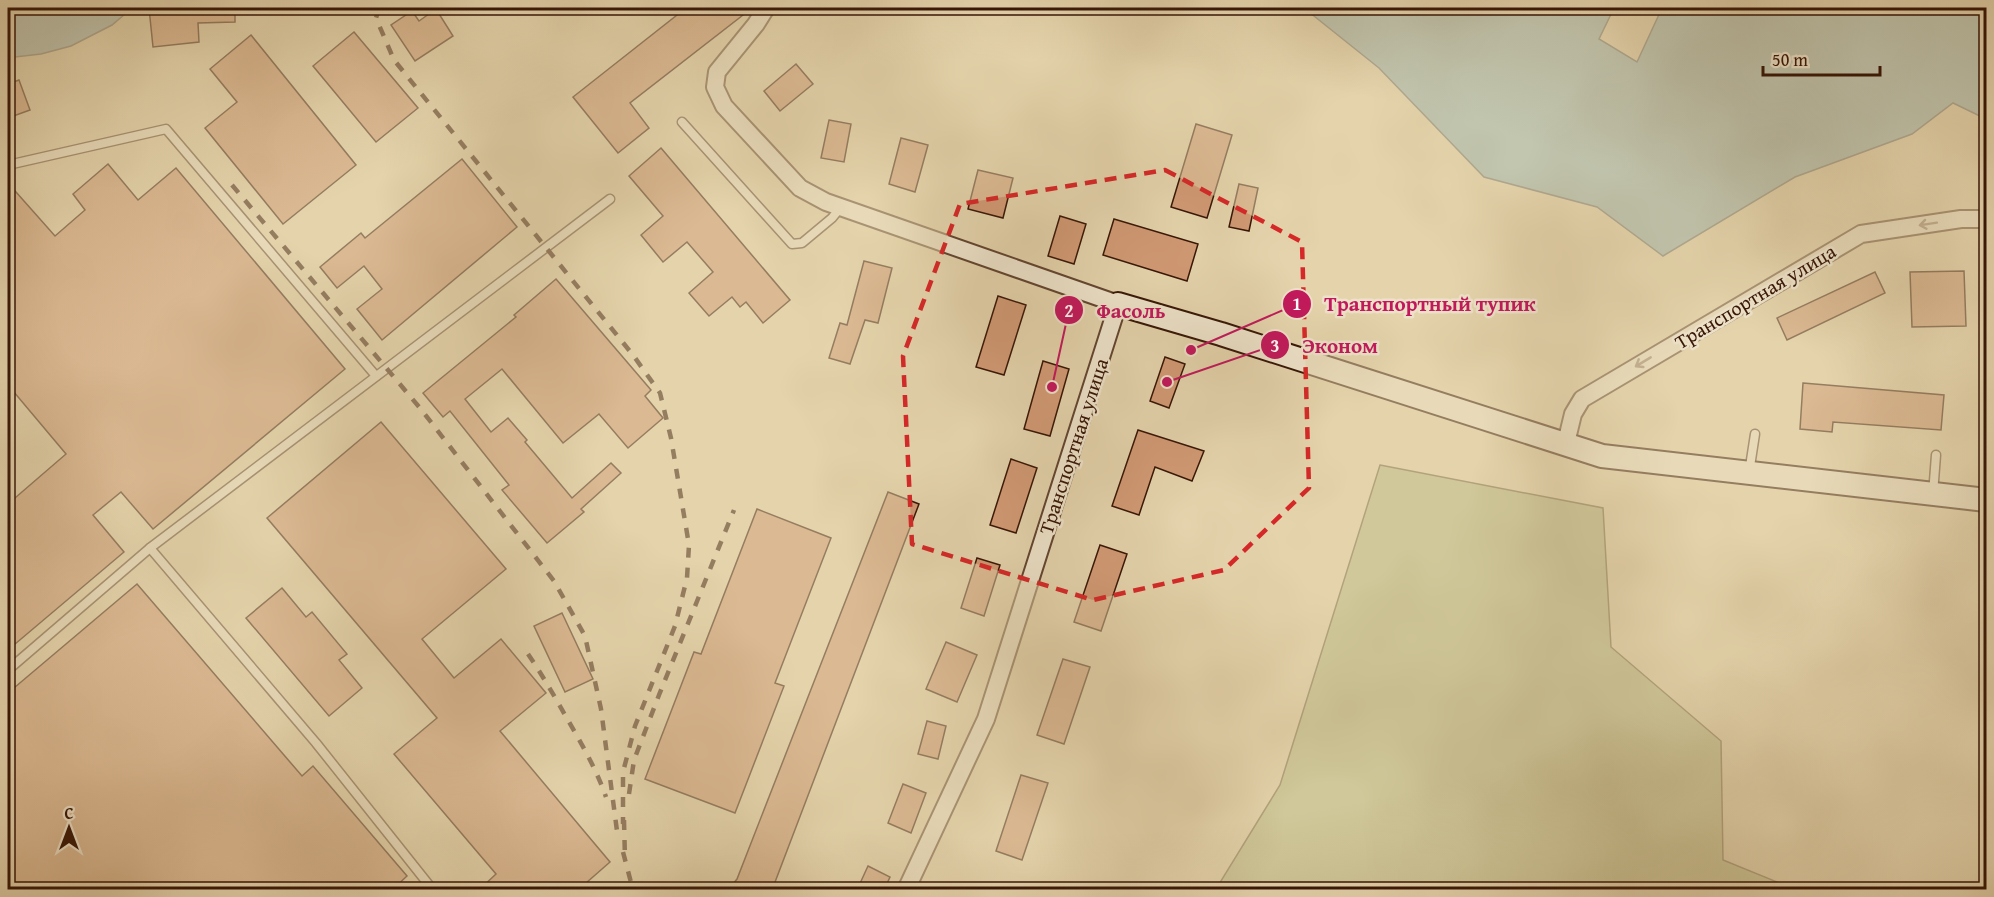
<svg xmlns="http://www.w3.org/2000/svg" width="1994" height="897" font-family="'Gentium Book Plus',serif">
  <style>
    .green { fill: #b9bb86; stroke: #786846; stroke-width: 1.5 }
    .water { fill: #9ab5b4; stroke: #72756e; stroke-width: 1.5 }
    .building { fill: #d09974; stroke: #371606; stroke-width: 1.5 }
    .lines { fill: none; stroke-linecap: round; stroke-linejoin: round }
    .lane-casing { stroke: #624530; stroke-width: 11 }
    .street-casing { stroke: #624530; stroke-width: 20 }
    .secondary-casing { stroke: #371606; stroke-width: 26 }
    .lane { stroke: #ede2c9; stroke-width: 8 }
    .street { stroke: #ede2c9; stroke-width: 16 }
    .secondary { stroke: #ede2c9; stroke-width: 22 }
    .rail { stroke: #371606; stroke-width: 4.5; stroke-dasharray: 10 10; stroke-linecap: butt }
    .oneway { stroke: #9b8671 }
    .marked { fill: none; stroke: #d62828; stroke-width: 4.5; stroke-dasharray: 12 8; stroke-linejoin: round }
    .labels { text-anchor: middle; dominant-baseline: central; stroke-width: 5; stroke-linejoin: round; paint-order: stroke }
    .street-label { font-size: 20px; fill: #371606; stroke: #ede2c9 }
    .leader { fill: none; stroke: #c2185b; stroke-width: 2 }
    .callout-dot { fill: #c2185b; stroke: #ede2c9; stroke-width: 2 }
    .mark-label { font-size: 18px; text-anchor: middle; font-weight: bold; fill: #fff }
    .callout-label { font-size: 21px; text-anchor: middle; font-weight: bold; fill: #c2185b; stroke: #ede2c9; stroke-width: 5; stroke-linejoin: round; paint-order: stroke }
  </style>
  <rect width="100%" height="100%" fill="#e4d3ac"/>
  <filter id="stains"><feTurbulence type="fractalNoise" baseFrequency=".00333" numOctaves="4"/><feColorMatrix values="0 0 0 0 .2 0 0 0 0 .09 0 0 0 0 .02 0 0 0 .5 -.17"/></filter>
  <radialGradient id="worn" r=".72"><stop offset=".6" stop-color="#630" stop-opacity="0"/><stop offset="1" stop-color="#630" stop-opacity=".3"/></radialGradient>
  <!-- green -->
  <path class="green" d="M1380,465L1603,508L1611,647L1721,741L1723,860L1794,889H1216L1280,785Z"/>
  <!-- water -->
  <g class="water">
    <path d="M8,8H132L112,25L71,46L41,54L15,57L8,53Z"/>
    <path d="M1304,8H1614L1599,39L1637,62L1662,8H1986V119L1953,103L1912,134L1795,177L1663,256L1597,207L1484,177L1379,68Z"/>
  </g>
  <!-- building -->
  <g class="building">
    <path d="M149,8H235V22L198,23L199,42L153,47Z"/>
    <path d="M686,8H752L630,103L649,128L618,153L573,97Z"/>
    <path d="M436,9L453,36L415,61L391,25L412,11L419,21Z"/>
    <path d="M354,32L418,108L376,142L313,66Z"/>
    <path d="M251,35L356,165L283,224L205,128L237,102L210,69Z"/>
    <path d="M796,64L813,84L780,111L764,91Z"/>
    <path d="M19,80L30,110L8,118V84Z"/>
    <path d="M829,120L851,124L844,162L821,158Z"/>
    <path d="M1196,124L1232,135L1207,218L1171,207Z"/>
    <path d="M901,138L928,145L915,192L889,184Z"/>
    <path d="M661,148L790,300L763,323L746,302L740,307L732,297L709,316L689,293L713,272L687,242L663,262L641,235L663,216L629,176Z"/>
    <path d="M462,159L517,227L382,340L357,309L382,289L364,266L337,288L320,267L361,233L365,238Z"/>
    <path d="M108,164L138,200L176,168L345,369L153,529L121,492L93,515L124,552L8,650V504L66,454L8,385V183L55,236L85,210L73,194Z"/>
    <path d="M978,170L1013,178L1003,218L968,209Z"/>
    <path d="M1239,184L1258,188L1249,231L1229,227Z"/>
    <path d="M1060,216L1086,224L1074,264L1048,256Z"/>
    <path d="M1114,219L1198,244L1187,281L1103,255Z"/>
    <path d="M864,261L892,268L878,323L865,320L850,364L829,358L840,323L847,325Z"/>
    <path d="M1964,271L1966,326L1912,327L1910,272Z"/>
    <path d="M1875,272L1885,293L1787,340L1777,318Z"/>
    <path d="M556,279L651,390L645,396L663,418L628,448L599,414L563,443L502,369L465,399L491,432L508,418L527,440L525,442L572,498L611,463L621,473L581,509L584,512L547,543L502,490L509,485L450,411L443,417L423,393L516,317L514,315Z"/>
    <path d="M998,296L1026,305L1004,375L976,367Z"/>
    <path d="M1165,357L1185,364L1169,408L1150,401Z"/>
    <path d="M1043,361L1069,369L1050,436L1024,429Z"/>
    <path d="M1803,383L1944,395L1941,430L1833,422L1832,432L1800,429Z"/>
    <path d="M381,422L506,569L422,639L454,678L501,639L546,693L500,731L610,862L578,890H479L496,874L394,754L437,718L267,518Z"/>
    <path d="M1138,430L1204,451L1192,481L1155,467L1139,515L1112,506Z"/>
    <path d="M1011,459L1037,468L1016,533L990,525Z"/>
    <path d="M888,492L919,504L772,890H728L737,879Z"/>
    <path d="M757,509L831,538L775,683L784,686L735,813L645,779L694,652L701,654Z"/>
    <path d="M1100,545L1127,554L1101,631L1074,622Z"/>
    <path d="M977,558L1000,565L984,616L961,608Z"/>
    <path d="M137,584L302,776L313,766L407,876L392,890H8V693Z"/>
    <path d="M282,588L306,617L312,612L347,654L339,660L362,688L329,716L246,618Z"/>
    <path d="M562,613L593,679L565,692L534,626Z"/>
    <path d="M946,642L977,655L957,702L926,689Z"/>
    <path d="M1063,659L1090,667L1064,744L1037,735Z"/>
    <path d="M927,721L946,726L938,759L918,754Z"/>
    <path d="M1021,775L1048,783L1022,860L996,851Z"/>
    <path d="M903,784L926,793L911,833L888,823Z"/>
    <path d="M868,866L890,877L884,890H857Z"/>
  </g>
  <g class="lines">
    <!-- lane casing -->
    <g class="lane-casing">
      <g id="lane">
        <path d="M682,122L792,244L802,243L832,218L841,207"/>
        <path d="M8,165L166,129L376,376"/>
        <path d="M1749,473L1755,434"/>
        <path d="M1933,494L1936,455"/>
        <path d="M150,548L610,199"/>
        <path d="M8,670L150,548L316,743L433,890"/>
      </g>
    </g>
    <!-- street casing -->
    <g class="street-casing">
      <g id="street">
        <path d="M766,8L756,24L717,72L715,87L724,106L800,188L826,202L1118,304L986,719L906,890"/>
        <path d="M1566,443L1573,414L1582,399L1861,234L1961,219H1986"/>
      </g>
    </g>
    <!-- secondary casing -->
    <g class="secondary-casing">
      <path id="secondary" d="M1118,304L1221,334L1602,456L1986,500"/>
    </g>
    <!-- lane -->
    <use href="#lane" class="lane"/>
    <!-- street -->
    <use href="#street" class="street"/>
    <!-- secondary -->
    <use href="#secondary" class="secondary"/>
    <!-- rail -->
    <g class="rail">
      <path d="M379,8L376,18L394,60L633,355L660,393L671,438L689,545L687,578L675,626L635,726L623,772V824"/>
      <path d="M232,185L420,408L554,581L585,636L601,709L617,831"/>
      <path d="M528,654C543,676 556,699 569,722C583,746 597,771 606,797"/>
      <path d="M629,794L634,760L659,695L734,510"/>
      <path d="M624,820L625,859"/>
      <path d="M623,852L633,890"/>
    </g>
  </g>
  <!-- one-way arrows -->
  <defs><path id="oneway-shaft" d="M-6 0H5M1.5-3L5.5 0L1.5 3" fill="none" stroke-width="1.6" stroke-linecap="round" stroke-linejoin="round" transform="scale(1.5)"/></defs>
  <g class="oneway">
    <use href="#oneway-shaft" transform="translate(1928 224) rotate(171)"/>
    <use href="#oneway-shaft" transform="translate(1643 362) rotate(149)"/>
  </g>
  <!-- marked area -->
  <path d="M0 0H1994V897H0ZM1165,170L1302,242L1309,488L1224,570L1093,600L912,544L903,356L960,204Z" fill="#e4d3ac" fill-opacity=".55" fill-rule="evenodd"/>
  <path class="marked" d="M1165,170L1302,242L1309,488L1224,570L1093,600L912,544L903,356L960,204Z"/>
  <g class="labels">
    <!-- street labels -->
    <g class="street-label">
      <text transform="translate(1755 296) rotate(-31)">Транспортная улица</text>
      <text transform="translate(1073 446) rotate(-72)">Транспортная улица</text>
    </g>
  </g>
  <!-- callouts -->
  <path class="leader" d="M1191 350L1297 304M1052 387L1069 310M1167 382L1275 345"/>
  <g class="callout-dot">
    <circle cx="1191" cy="350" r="6"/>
    <circle cx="1052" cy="387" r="6"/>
    <circle cx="1167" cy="382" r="6"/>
    <circle cx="1297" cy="304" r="15"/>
    <circle cx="1069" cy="310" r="15"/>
    <circle cx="1275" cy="345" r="15"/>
  </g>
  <g class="mark-label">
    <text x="1297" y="310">1</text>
    <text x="1069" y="317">2</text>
    <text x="1275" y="352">3</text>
  </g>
  <g class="callout-label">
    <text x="1430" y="311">Транспортный тупик</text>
    <text x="1131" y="318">Фасоль</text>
    <text x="1340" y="353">Эконом</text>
  </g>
  <!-- margin -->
  <rect width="1994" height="897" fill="none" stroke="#e4d3ac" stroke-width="30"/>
  <rect x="9" y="9" width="1976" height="879" fill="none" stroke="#371606" stroke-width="3"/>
  <rect x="15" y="15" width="1964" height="867" fill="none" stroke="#371606" stroke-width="1.5"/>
  <!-- north arrow -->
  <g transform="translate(69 828)" stroke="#ede2c9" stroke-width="4.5" paint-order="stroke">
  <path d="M0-4.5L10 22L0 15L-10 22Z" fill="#371606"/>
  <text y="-9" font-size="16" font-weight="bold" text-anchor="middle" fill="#371606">С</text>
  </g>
  <!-- scale -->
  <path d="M1763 66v9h117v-9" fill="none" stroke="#371606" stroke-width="3"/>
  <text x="1772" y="66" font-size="18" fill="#371606" stroke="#ede2c9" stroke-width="4.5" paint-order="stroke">50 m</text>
  <rect width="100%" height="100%" filter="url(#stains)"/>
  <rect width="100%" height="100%" fill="url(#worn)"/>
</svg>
